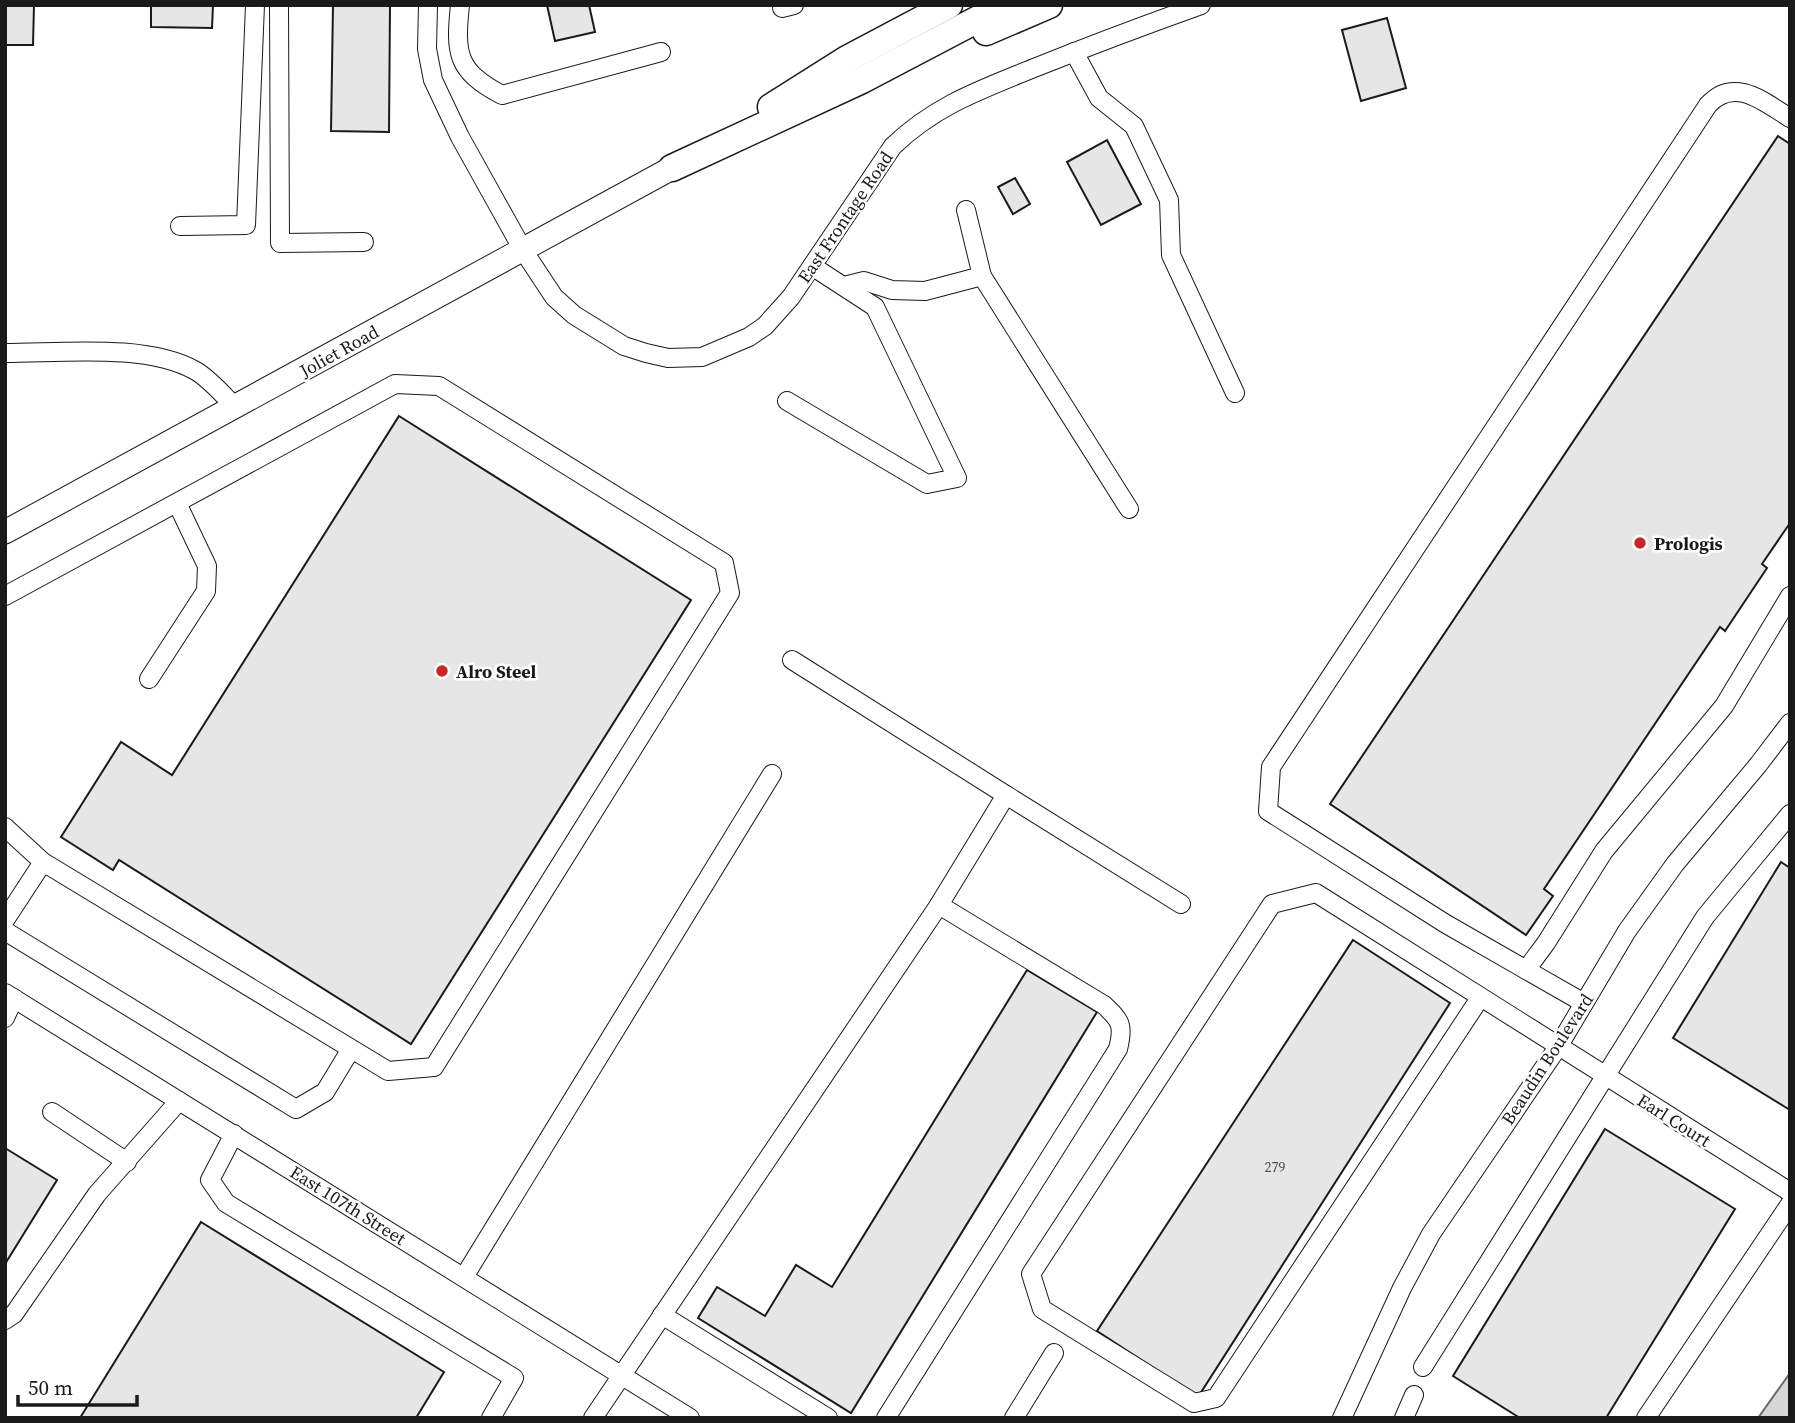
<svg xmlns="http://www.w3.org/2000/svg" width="1795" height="1423" font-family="'Source Serif 4',serif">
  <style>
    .water { fill: #d7d7d7; stroke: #6a6a6a; stroke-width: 2 }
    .building { fill: #e6e6e6; stroke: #1a1a1a; stroke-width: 2 }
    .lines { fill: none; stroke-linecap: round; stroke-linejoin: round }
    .minor-casing { stroke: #1a1a1a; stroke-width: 20 }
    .major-casing { stroke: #1a1a1a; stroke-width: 25 }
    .highway-casing { stroke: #1a1a1a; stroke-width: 29 }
    .minor { stroke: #fff; stroke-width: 18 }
    .major { stroke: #fff; stroke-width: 23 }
    .highway { stroke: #fff; stroke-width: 26 }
    .poi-dot { fill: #c62828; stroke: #fff; stroke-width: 2.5 }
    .labels { text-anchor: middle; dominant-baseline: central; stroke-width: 5; stroke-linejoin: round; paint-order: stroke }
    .number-label { font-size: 14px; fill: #4d4d4d }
    .street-label { font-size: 18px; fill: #1a1a1a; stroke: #fff }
    .poi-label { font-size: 18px; font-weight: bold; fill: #1a1a1a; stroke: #fff; text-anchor: start }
  </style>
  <rect width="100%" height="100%" fill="#fff"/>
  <!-- water -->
  <path class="water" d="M1790,1373V1418H1758Z"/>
  <!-- building -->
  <g class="building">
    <path d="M5,5H34L33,45H5Z"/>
    <path d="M151,5H213L212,28L151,27Z"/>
    <path d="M333,5H390L389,132L331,131Z"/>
    <path d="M547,5H589L595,32L555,41Z"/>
    <path d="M1387,18L1406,88L1361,101L1342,30Z"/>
    <path d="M1778,136L1790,144V523L1762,564L1767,568L1725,631L1720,627L1544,889L1553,896L1526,935L1330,804Z"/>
    <path d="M1107,140L1141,204L1101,225L1067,162Z"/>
    <path d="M1015,178L1030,204L1013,214L998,187Z"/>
    <path d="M399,416L691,600L411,1044L119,860L113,870L61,837L121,742L172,775Z"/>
    <path d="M1781,862L1790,868V1110L1673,1038Z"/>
    <path d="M1353,940L1450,1003L1198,1397L1097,1331Z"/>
    <path d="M1027,970L1097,1012L851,1413L698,1318L717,1287L765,1316L796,1265L832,1287Z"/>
    <path d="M1605,1129L1735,1209L1606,1418H1520L1453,1376Z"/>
    <path d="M5,1148L57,1180L5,1264Z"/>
    <path d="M201,1222L444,1372L416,1418H80Z"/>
  </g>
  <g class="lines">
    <!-- minor casing -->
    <g class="minor-casing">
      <g id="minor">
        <path d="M279,5L280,243L364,242"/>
        <path d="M428,5L427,49L433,80L460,137L523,250L554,297L574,315L624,346L646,353L668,358L702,357L749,337L765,326L791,297L893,146C936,105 980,90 1034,68C1089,46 1145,25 1201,5"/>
        <path d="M460,5C455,53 456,71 502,95L661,52"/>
        <path d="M782,5V8L794,5"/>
        <path d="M1074,52L1099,98L1134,126L1169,200L1171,255L1235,393"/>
        <path d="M966,210L982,276L1129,509"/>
        <path d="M180,226L246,225L255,5"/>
        <path d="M844,286L864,281L892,290L925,291L982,276"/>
        <path d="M5,353C62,353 147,343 196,371C211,380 224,396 236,408"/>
        <path d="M787,401L927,484L957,478L875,307L812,266"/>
        <path d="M5,596L395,384L439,386L724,563L730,593L434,1067L388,1071L43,862L5,827"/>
        <path d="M792,660L1006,795L939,905"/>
        <path d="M149,679L206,591L207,566L177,503"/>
        <path d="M1006,795L1181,904"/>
        <path d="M5,920L43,862"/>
        <path d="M5,931L296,1109L325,1092L351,1049"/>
        <path d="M1526,970L1546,943L1604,851L1724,706L1790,596"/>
        <path d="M5,993L690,1418"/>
        <path d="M1480,998L1216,1398L1194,1403L1042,1309L1031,1274L1272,904L1316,893L1790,1192"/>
        <path d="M1584,1003L1446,924L1268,811L1271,767L1708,105C1734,76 1764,102 1790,118"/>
        <path d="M5,1018L14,998"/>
        <path d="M52,1112L127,1162"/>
        <path d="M234,1134L210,1180L226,1203L514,1378L491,1418"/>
        <path d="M464,1277L772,774"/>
        <path d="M662,1315L828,1418"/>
        <path d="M5,1320L14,1314L97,1194L179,1101"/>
        <path d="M1423,1367L1705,917L1790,814"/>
        <path d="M593,1418L939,905L1104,1005C1121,1021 1124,1025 1118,1049L886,1418"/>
        <path d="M1014,1418L1054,1353"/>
        <path d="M1342,1418L1402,1288L1431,1234L1558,1047L1627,931L1675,864L1758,765L1790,723"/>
        <path d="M1404,1418L1414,1395"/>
        <path d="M1646,1418L1790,1204"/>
      </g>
    </g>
    <!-- major casing -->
    <g class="major-casing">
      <path id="major" d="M5,532L672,168"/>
    </g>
    <!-- highway casing -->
    <g class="highway-casing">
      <g id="highway">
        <path d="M986,32L1049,5"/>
        <path d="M771,107L847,59L949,5"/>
        <path d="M672,168L862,80L1005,5"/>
      </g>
    </g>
    <!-- minor -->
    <use href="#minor" class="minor"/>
    <!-- major -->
    <use href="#major" class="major"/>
    <!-- highway -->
    <use href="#highway" class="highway"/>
  </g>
  <!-- markers -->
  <g class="poi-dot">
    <circle cx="1640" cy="543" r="7"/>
    <circle cx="442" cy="671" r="7"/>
  </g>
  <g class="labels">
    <!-- number labels -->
    <g class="number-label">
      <text x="1275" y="1167">279</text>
    </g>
    <!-- street labels -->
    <g class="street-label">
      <text transform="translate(845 217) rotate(-56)">East Frontage Road</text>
      <text transform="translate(339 351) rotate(-29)">Joliet Road</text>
      <text transform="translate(1547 1059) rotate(-57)">Beaudin Boulevard</text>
      <text transform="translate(1674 1120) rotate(32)">Earl Court</text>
      <text transform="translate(348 1205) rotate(32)">East 107th Street</text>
    </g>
    <!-- poi labels -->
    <g class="poi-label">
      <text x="1654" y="543">Prologis</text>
      <text x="456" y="671">Alro Steel</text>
    </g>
  </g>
  <!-- border -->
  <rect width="1795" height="1423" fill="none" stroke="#1a1a1a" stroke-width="14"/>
  <!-- scale -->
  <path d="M18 1395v10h119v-10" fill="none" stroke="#1a1a1a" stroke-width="3.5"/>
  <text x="28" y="1395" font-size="21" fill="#1a1a1a" stroke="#ffffff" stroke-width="5" paint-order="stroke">50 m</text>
</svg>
